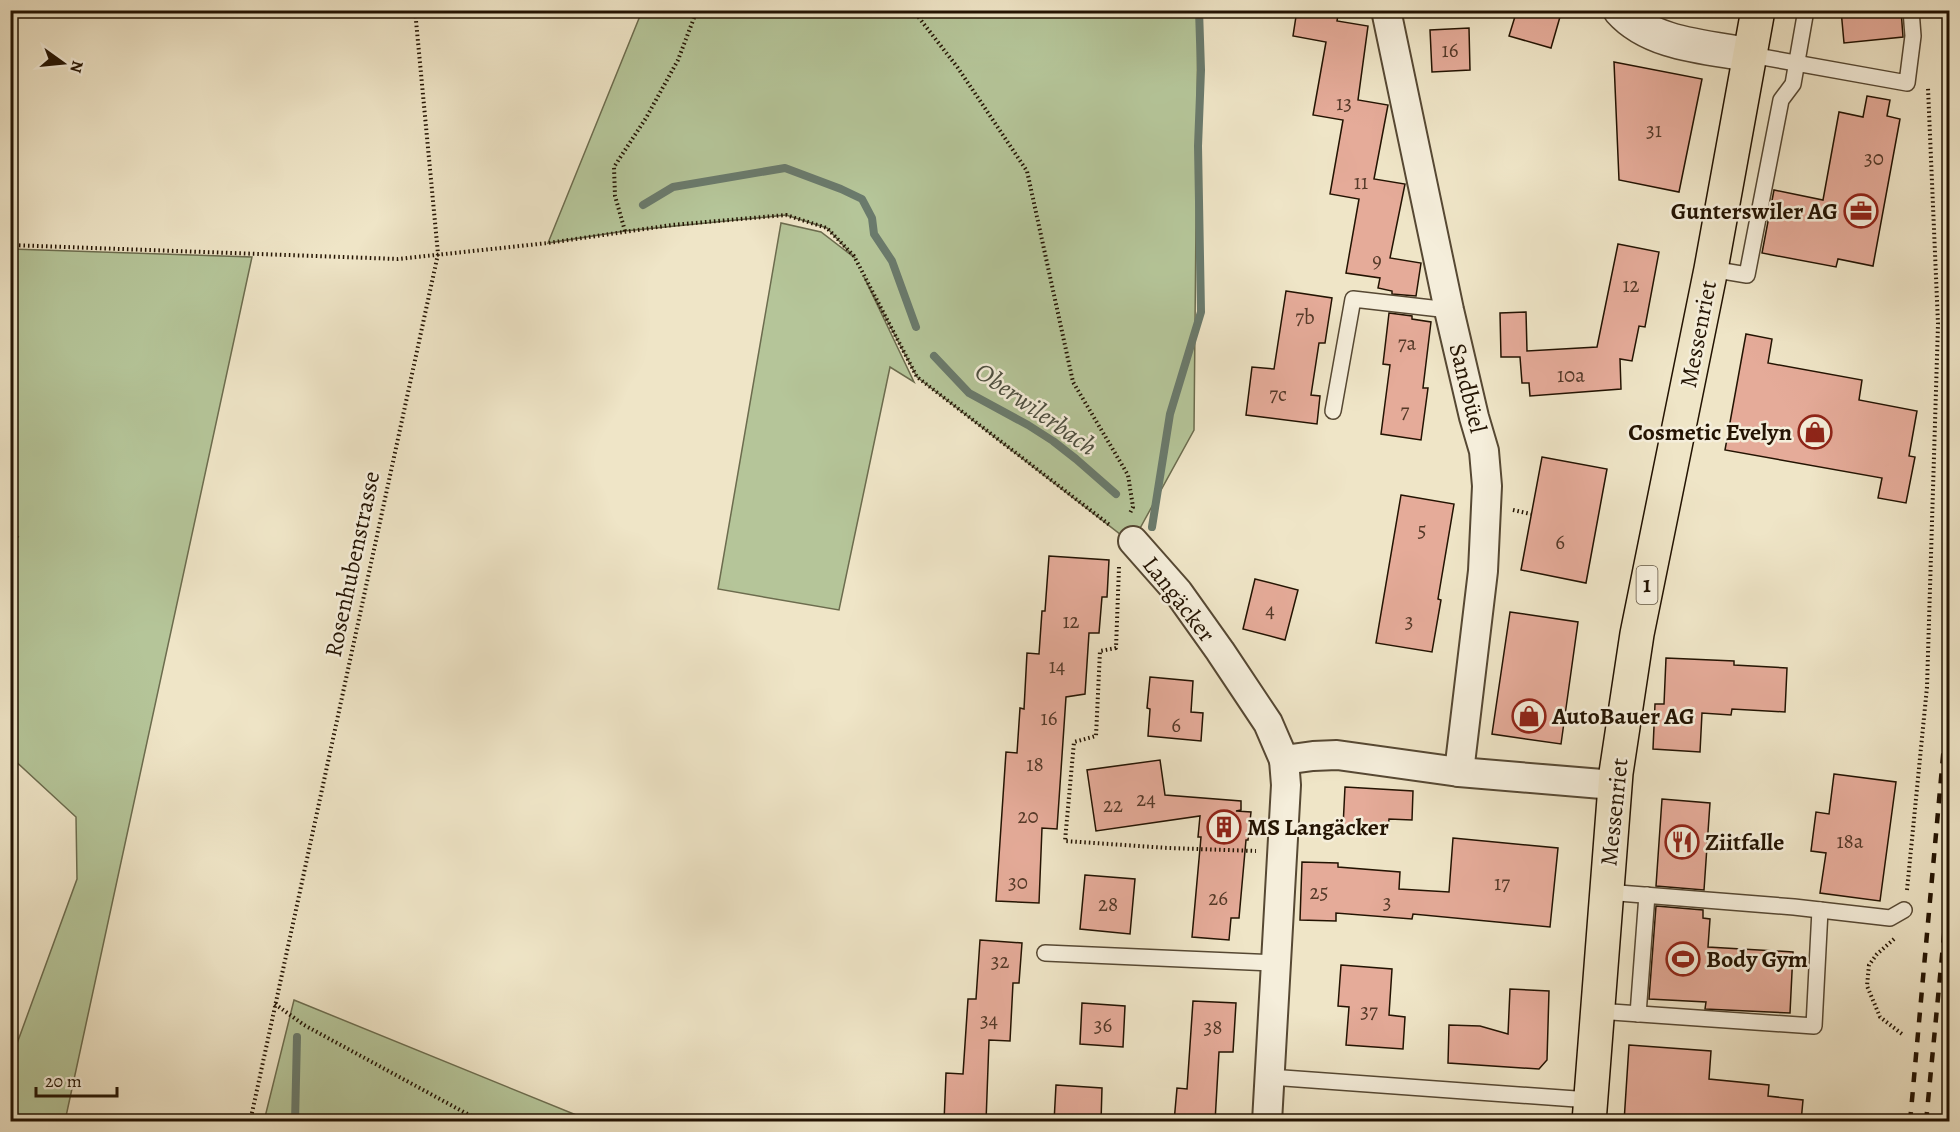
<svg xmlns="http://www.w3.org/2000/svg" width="1960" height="1132" font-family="Alegreya,serif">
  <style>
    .green { fill: #b5c599; stroke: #6c6c4e; stroke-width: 1.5 }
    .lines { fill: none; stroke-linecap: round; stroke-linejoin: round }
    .stream { stroke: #6a7a6c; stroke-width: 8 }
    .building { fill: #e5ab99; stroke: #231302; stroke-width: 1.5 }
    .service-casing { stroke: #564833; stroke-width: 18 }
    .minor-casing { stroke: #564833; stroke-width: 32 }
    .tertiary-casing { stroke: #564833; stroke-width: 36 }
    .primary-casing { stroke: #231302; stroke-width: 36 }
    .path { stroke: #231302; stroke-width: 4; stroke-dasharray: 1.5 3; stroke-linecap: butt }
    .service { stroke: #f5eedb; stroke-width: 15 }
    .minor { stroke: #f5eedb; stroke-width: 28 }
    .tertiary { stroke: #f5eedb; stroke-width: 33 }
    .primary { stroke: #efe5c7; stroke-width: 33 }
    .rail { stroke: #231302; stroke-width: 4.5; stroke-dasharray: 10 10; stroke-linecap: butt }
    .labels { text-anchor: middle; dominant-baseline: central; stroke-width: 5; stroke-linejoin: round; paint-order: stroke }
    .number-label { font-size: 21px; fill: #543928 }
    .shield { fill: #f5eedb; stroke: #625543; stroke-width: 1.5 }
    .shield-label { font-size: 22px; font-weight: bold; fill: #231302 }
    .poi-label { font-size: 24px; font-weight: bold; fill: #231302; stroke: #f5eedb; text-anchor: start }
    .street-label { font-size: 24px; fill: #231302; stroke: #f5eedb }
    .water-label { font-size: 26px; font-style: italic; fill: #4d4f40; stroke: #f5eedb }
  </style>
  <rect width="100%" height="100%" fill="#efe5c7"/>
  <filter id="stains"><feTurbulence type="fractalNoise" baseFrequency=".00333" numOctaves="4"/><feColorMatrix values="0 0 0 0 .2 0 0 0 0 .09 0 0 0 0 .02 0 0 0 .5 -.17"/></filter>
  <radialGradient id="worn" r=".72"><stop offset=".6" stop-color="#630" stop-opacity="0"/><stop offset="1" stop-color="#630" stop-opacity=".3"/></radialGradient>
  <!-- green -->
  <g class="green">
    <path d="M642,11H1198L1194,430L1133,541L1120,534L917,377L864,277L914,382L890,367L839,610L718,589L781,223L821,232L855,258L827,228L786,215L625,231L548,243Z"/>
    <path d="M11,249L252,257L65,1121H11V1060L77,879L76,817L11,757V536L19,537L10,534Z"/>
    <path d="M294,1000L591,1121H264Z"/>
  </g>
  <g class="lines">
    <!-- stream -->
    <g class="stream">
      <path d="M643,205L673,187L785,168L841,189L862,199L872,218L874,234L892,261L916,327"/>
      <path d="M934,356L969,393L1028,425L1053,441L1076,459L1116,494"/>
      <path d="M1152,527L1170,414L1201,312L1198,146L1201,70L1199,10"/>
      <path d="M295,1122L297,1037"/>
    </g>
  </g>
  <!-- building -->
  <g class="building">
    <path d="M1297,10H1339L1337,21L1368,26L1358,100L1388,105L1374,179L1405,184L1390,258L1421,263L1416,296L1392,294V291L1378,288L1380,278L1346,273L1359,199L1330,194L1343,120L1313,115L1326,42L1293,36Z"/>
    <path d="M1517,10H1562L1551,48L1509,36Z"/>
    <path d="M1841,10H1901L1903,37L1844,43Z"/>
    <path d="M1469,28L1470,70L1432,72L1430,30Z"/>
    <path d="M1614,62L1702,79L1679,192L1619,180Z"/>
    <path d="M1867,96L1890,100L1887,116L1900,119L1873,266L1838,259L1836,267L1762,253L1774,190L1823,200L1839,112L1863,117Z"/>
    <path d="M1618,244L1659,252L1645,327L1639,326L1632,361L1620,359L1621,389L1530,396L1529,383H1522L1520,357H1501L1500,313L1526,312L1527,351L1597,347Z"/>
    <path d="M1286,291L1332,298L1325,343H1319L1311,395L1320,396L1317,424L1246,415L1252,367L1274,369Z"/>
    <path d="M1389,313L1412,316V319L1431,322L1423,388H1428L1421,440L1381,434L1390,365L1383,364Z"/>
    <path d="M1746,334L1772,339L1768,363L1862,380L1859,400L1917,411L1909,456L1915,457L1906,503L1878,498L1882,478L1725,450Z"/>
    <path d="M1542,457L1607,469L1586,583L1521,570Z"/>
    <path d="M1401,495L1454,504L1438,599L1441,600L1432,652L1376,643Z"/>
    <path d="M1049,556L1109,560L1107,597H1102L1099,633H1089L1085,694L1066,697L1057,829L1042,828L1039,903L996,901L1006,752L1017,753L1020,708L1024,709L1027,653L1039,654L1042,611H1045Z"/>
    <path d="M1255,579L1298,590L1285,640L1243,629Z"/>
    <path d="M1510,612L1578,622L1561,744L1492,734Z"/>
    <path d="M1666,658L1734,661V665L1787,668L1785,712L1732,709L1731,715L1702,713L1700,752L1653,749L1655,704H1664Z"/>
    <path d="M1150,677L1193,681L1191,712L1203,713L1201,741L1148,736L1150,709L1147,708Z"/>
    <path d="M1160,760L1165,795L1241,801V810L1236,811L1251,812L1248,840H1246L1239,918H1231L1229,940L1192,937L1201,837H1198L1200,816L1096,831L1087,770Z"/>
    <path d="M1834,774L1896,782L1880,901L1820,893L1826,853L1811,851L1816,812L1829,814Z"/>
    <path d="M1345,787L1413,791L1412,820L1389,819L1388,829L1343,827Z"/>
    <path d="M1662,799L1710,803L1704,890L1656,886Z"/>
    <path d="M1453,838L1558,848L1550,927L1413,914L1412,919L1336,913V921L1300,920L1302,862L1338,863V867L1400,872L1399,889L1449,892Z"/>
    <path d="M1085,875L1135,879L1130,934L1080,929Z"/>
    <path d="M1656,906L1703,910V918L1710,919L1708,947L1793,952L1790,1013L1705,1009L1706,1002L1649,999Z"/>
    <path d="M980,940L1022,943L1019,983H1013L1010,1041L989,1040L986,1122H944L946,1073L963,1074L968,999H976Z"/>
    <path d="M1341,965L1392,969L1389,1015L1405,1017L1403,1049L1346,1045L1349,1007L1338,1006Z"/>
    <path d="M1510,989L1549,991L1547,1060L1539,1069L1448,1063L1449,1025L1480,1026L1508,1034Z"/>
    <path d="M1193,1001L1236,1003L1233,1052H1219L1215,1122H1174L1177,1088L1187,1089Z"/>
    <path d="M1082,1003L1125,1006L1123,1047L1080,1044Z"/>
    <path d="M1629,1045L1711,1051L1709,1079L1769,1085L1768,1096L1803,1100L1801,1122H1624Z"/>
    <path d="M1056,1085L1102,1088L1101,1122H1054Z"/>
  </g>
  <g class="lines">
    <!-- service casing -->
    <g class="service-casing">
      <g id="service">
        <path d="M1751,55L1907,83L1913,36L1911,10"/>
        <path d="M1711,269L1747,275L1781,100L1793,84L1806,10"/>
        <path d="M1333,411L1353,299L1449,310"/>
        <path d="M1606,892L1794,907L1890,918L1904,910"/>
        <path d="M1045,953L1275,963"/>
        <path d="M1597,1011L1814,1026L1820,910"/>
        <path d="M1638,1014L1647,895"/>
        <path d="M1269,1077L1590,1100"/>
      </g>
    </g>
    <!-- minor casing -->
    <g class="minor-casing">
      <g id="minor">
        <path d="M1386,10L1449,310L1474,417L1484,451L1487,486L1483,571L1459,772"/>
        <path d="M1133,541L1178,592L1220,651L1268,723L1284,760"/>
        <path d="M1267,1122L1286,785L1284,760L1313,756L1337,755L1459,772L1614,785"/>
      </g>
    </g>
    <!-- tertiary casing -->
    <g class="tertiary-casing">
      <path id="tertiary" d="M1620,10C1651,45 1708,47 1751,55"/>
    </g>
    <!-- primary casing -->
    <g class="primary-casing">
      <path id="primary" d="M1589,1122L1616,773L1637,634L1711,269L1758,10"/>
    </g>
    <!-- path -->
    <g class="path">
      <path d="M913,10L958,68L1027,171L1073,382L1128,475L1133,507L1130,513"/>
      <path d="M625,231L615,196L614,167L646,118L678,60L697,10"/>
      <path d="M10,245L398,259L548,243L672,225L786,215L827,228L854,256L917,377L1111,526"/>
      <path d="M1513,510L1531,514"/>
      <path d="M1119,567L1116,648L1100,651L1096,736L1074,742L1065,841L1168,848L1256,851"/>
      <path d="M1907,890L1927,687L1938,324L1928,88"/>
      <path d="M1894,939L1877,954L1869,965L1867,986L1880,1017L1902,1034"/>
      <path d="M275,1004L304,1025L482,1122"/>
      <path d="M1946,1047L1950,1049"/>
      <path d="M250,1122L438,254L415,10"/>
    </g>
    <!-- service -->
    <use href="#service" class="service"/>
    <!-- minor -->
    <use href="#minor" class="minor"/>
    <!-- tertiary -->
    <use href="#tertiary" class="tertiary"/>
    <!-- primary -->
    <use href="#primary" class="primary"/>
    <!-- rail -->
    <g class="rail">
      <path d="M1949,10L1950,15"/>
      <path d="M1910,1122L1950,679"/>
      <path d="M1926,1122L1950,873"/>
    </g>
  </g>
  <!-- icons -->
  <defs>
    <g id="office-ring" transform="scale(1.725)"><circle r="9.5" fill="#f5eedb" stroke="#8f2418" stroke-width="1.5"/><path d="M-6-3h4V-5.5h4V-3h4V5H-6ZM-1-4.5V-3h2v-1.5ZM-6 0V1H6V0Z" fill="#8f2418"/></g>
    <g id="shop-ring" transform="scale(1.725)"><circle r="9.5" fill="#f5eedb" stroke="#8f2418" stroke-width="1.5"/><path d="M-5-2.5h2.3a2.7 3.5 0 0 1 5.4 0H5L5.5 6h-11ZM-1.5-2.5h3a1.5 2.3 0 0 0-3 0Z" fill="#8f2418"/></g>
    <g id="building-ring" transform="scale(1.725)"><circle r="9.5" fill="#f5eedb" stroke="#8f2418" stroke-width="1.5"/><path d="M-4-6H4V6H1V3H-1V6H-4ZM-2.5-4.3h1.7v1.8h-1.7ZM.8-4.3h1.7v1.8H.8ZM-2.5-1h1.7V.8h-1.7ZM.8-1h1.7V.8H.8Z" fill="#8f2418"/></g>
    <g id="restaurant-ring" transform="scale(1.725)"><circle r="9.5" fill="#f5eedb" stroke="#8f2418" stroke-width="1.5"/><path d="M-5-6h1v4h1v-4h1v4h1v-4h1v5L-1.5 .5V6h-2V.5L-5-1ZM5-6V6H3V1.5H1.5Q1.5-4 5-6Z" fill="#8f2418"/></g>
    <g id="stadium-ring" transform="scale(1.725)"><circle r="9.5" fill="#f5eedb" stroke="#8f2418" stroke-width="1.5"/><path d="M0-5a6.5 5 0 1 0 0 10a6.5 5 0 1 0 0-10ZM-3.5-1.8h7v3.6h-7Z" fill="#8f2418"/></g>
  </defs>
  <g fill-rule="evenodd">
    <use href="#office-ring" x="1861" y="211"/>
    <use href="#shop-ring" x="1815" y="432"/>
    <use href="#shop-ring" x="1529" y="716"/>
    <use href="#building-ring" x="1224" y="827"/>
    <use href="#restaurant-ring" x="1682" y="842"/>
    <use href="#stadium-ring" x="1683" y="959"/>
  </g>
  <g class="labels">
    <!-- number labels -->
    <g class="number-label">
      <text x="1450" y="50">16</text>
      <text x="1344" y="103">13</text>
      <text x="1654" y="130">31</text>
      <text x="1874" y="158">30</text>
      <text x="1361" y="182">11</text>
      <text x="1377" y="260">9</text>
      <text x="1631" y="285">12</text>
      <text x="1305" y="317">7b</text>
      <text x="1407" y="343">7a</text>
      <text x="1571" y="375">10a</text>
      <text x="1278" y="394">7c</text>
      <text x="1405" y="411">7</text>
      <text x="1422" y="530">5</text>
      <text x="1560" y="542">6</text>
      <text x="1270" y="610">4</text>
      <text x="1071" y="621">12</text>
      <text x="1409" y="621">3</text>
      <text x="1057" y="666">14</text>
      <text x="1049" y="718">16</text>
      <text x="1176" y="725">6</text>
      <text x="1035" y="764">18</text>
      <text x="1146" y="799">24</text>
      <text x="1113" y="805">22</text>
      <text x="1028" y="816">20</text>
      <text x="1850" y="841">18a</text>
      <text x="1018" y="882">30</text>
      <text x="1502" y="883">17</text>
      <text x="1319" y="892">25</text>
      <text x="1218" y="898">26</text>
      <text x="1387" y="902">3</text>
      <text x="1108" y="904">28</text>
      <text x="1000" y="961">32</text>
      <text x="1369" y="1011">37</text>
      <text x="989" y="1020">34</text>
      <text x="1103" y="1025">36</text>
      <text x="1213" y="1027">38</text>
    </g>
    <!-- shield labels -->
    <rect class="shield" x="1636.5" y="566" width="21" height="38" rx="4.5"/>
    <g class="shield-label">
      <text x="1647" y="585">1</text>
    </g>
    <!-- poi labels -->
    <g class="poi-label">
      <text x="1838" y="211" text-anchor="end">Gunterswiler AG</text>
      <text x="1792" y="432" text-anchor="end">Cosmetic Evelyn</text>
      <text x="1552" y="716">AutoBauer AG</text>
      <text x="1247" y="827">MS Langäcker</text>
      <text x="1705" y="842">Ziitfalle</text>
      <text x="1706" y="959">Body Gym</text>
    </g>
    <!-- street labels -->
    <g class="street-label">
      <text transform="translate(1698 334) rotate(-79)">Messenriet</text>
      <text transform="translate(1468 388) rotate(76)">Sandbüel</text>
      <text transform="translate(352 564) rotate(-78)">Rosenhubenstrasse</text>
      <text transform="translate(1179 599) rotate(52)">Langäcker</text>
      <text transform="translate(1614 812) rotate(-84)">Messenriet</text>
    </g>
    <!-- water labels -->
    <g class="water-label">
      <text transform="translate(1036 409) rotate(35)">Oberwilerbach</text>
    </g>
  </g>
  <!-- margin -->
  <rect width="1960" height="1132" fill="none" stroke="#efe5c7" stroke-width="36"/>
  <rect x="12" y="12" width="1936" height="1108" fill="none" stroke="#231302" stroke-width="3"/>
  <rect x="18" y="18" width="1924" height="1096" fill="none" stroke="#231302" stroke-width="1.5"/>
  <!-- north arrow -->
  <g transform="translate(63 63) rotate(105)" stroke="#f5eedb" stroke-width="4.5" paint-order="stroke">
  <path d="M0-4.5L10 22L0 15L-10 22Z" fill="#231302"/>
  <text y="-9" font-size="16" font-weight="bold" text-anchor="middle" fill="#231302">N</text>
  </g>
  <!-- scale -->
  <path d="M36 1087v9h81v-9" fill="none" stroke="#231302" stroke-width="3"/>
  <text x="45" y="1087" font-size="18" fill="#231302" stroke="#f5eedb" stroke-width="4.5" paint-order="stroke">20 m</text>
  <rect width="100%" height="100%" filter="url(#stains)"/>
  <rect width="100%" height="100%" fill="url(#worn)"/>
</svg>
